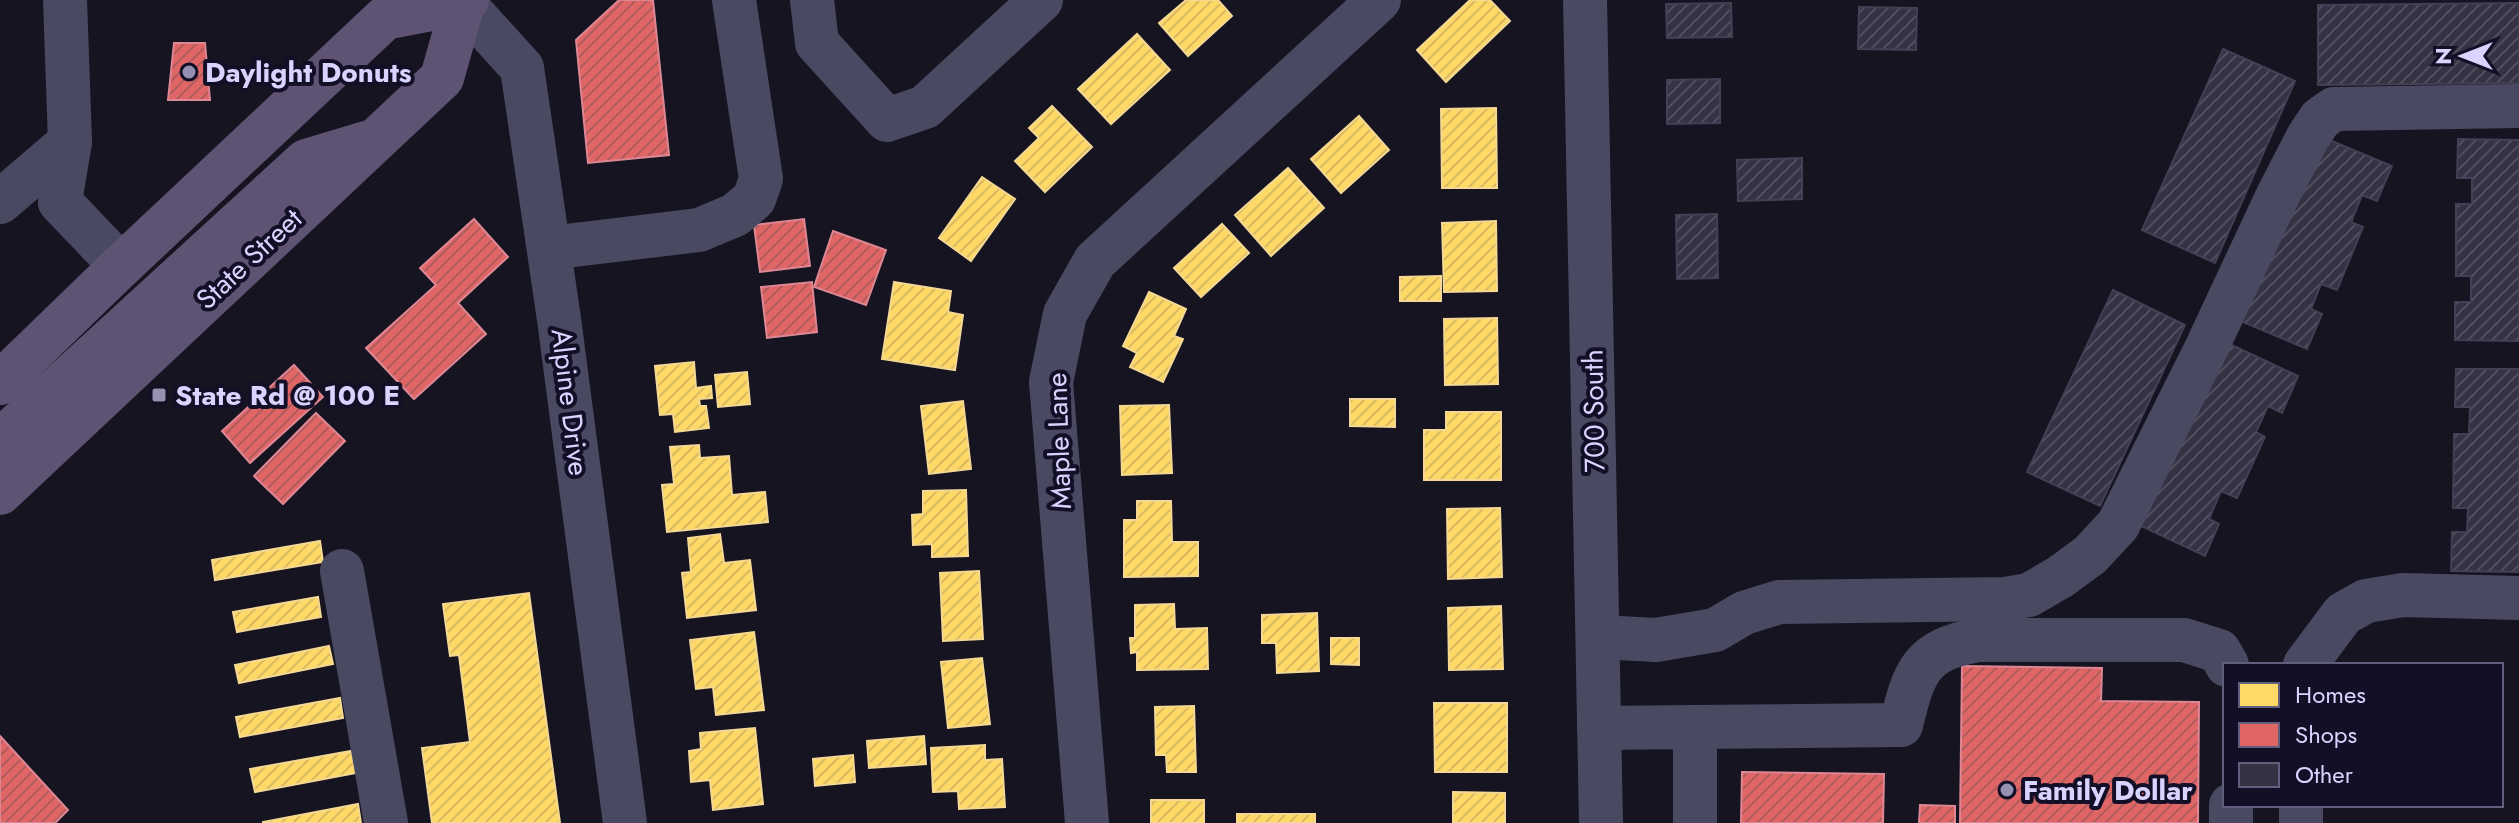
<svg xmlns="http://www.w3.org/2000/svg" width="2519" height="823" font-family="Jost,sans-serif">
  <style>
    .homes { fill: url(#homes-hatch); stroke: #f4d894; stroke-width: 2 }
    .shops { fill: url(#shops-hatch); stroke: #de8794; stroke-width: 2 }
    .building { fill: url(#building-hatch); stroke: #433f54; stroke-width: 2 }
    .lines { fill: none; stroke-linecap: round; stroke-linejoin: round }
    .minor { stroke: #4a4962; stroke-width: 44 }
    .major { stroke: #5e5373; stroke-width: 44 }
    .poi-dot { fill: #9591b1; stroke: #130f26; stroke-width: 3 }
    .labels { text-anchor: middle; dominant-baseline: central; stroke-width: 8; stroke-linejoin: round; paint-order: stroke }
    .poi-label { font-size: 28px; font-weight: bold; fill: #d9d4ff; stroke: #130f26; text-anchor: start }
    .street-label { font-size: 28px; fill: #d9d4ff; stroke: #130f26 }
  </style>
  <defs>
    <pattern id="homes-hatch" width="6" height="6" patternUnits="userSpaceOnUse" patternTransform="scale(2)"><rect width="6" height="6" fill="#ffd966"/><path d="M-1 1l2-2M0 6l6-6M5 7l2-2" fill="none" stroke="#d9ba61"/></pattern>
    <pattern id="shops-hatch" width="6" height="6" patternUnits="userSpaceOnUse" patternTransform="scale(2)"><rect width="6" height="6" fill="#e06666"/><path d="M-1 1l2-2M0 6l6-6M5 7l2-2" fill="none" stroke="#b05b5e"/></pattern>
    <pattern id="building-hatch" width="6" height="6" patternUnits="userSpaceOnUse" patternTransform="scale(2)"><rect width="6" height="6" fill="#343243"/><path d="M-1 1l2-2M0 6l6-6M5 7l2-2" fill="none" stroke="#514f5f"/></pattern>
  </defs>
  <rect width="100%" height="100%" fill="#161421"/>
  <!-- homes -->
  <g class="homes">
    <path d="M1186,0H1218L1232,16L1188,56L1159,23Z"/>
    <path d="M1470,0H1490L1510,21L1446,82L1417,50Z"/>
    <path d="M1137,34L1170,70L1111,124L1078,89Z"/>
    <path d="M1052,106L1092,147L1045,192L1015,161L1039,138L1029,128Z"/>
    <path d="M1496,108L1497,188H1442L1441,109Z"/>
    <path d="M1359,116L1389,150L1341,193L1311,159Z"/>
    <path d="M1288,168L1324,208L1271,256L1235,215Z"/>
    <path d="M982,177L1015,199L971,261L939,238Z"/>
    <path d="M1496,221L1497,291L1444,292L1442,223Z"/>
    <path d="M1222,224L1249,253L1201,297L1174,268Z"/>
    <path d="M1441,276V301H1400V277Z"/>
    <path d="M894,282L951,291L948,312L963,315L955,370L882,359Z"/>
    <path d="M1149,292L1186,309L1174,336L1183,339L1163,382L1130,367L1137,353L1123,346Z"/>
    <path d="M1497,318L1498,384L1445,385L1444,319Z"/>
    <path d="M694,362L696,388L711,386L712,398L699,399L700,406H706L709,428L675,432L673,414L660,415L655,366Z"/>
    <path d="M747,372L750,404L718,407L715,375Z"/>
    <path d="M1350,399H1395V427L1350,426Z"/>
    <path d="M963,401L971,469L929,474L921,406Z"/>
    <path d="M1169,405L1172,473L1122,475L1120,406Z"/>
    <path d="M1446,412H1501V480H1424V430H1446Z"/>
    <path d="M699,445L700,458L729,456L732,495L765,492L768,522L667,532L662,485L674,484L670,447Z"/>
    <path d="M966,490L968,556L932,557V544L913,545L912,515L923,514V491Z"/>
    <path d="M1137,501H1171L1172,542H1198V576L1124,577V520H1137Z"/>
    <path d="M1500,508L1502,577L1448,579L1447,509Z"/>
    <path d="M720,534L724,563L750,560L756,610L687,618L682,573L691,572L688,538Z"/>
    <path d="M320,541L323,562L215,580L212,560Z"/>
    <path d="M979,571L983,639L943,641L940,573Z"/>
    <path d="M529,593L560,823H432L422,748L470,742L459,655L450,656L443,604Z"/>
    <path d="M318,597L321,617L237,632L233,612Z"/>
    <path d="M1174,604L1175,629L1207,628L1208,669L1137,670V652L1131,653L1130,638H1135V605Z"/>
    <path d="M1501,606L1503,669L1449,670L1448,608Z"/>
    <path d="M1317,613L1319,671L1277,673L1276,643H1262V615Z"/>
    <path d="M754,632L764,710L716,715L713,687L696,689L690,640Z"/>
    <path d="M1331,638H1359V665L1331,664Z"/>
    <path d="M329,646L333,664L239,683L235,665Z"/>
    <path d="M982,658L990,724L948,728L941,662Z"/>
    <path d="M340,698L343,718L240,737L236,717Z"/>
    <path d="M1434,703H1507V772H1435Z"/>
    <path d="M1194,706L1196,772H1167L1166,755H1156L1155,707Z"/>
    <path d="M755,728L763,804L713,810L710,780L691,782L689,751L701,749L700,733Z"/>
    <path d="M924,736L926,764L869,768L867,741Z"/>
    <path d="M985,745V760L1002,759L1005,807L959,809L958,791L933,792L931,748Z"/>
    <path d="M351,751L356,773L255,792L250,769Z"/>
    <path d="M853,755L855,782L815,786L813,759Z"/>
    <path d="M1453,792L1505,793V823H1453Z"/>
    <rect x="1151" y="800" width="53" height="23"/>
    <path d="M358,804L361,823H263V822Z"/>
    <rect x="1237" y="814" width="78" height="9"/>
  </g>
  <!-- shops -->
  <g class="shops">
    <path d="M619,0H653L669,155L588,163L576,40Z"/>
    <path d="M174,43H205L210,100H168Z"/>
    <path d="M474,219L508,257L458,303L486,334L414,399L366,348L436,285L420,268Z"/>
    <path d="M804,219L810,266L760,272L754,225Z"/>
    <path d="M833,231L886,250L866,305L814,287Z"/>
    <path d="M812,282L817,332L767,338L761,287Z"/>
    <path d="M294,365L323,397L250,463L222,431Z"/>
    <path d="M316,413L345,441L283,504L254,476Z"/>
    <path d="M1962,666L2102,668L2101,701L2199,702L2198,823H1960Z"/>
    <path d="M0,736L68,810L55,823H0Z"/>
    <path d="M1742,772L1884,774L1883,823H1741Z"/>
    <path d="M1920,805L1955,806V823H1919Z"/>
  </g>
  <!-- building -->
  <g class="building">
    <path d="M1731,3L1732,37L1667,38L1666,4Z"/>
    <path d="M2519,3V83L2318,85V5Z"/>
    <path d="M1859,7L1917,8L1916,50L1858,49Z"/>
    <path d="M2223,49L2295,81L2215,263L2142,230Z"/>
    <path d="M1720,79V123L1667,124V80Z"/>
    <path d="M2315,134L2392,166L2377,201L2362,195L2351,222L2363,227L2337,290L2321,284L2311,309L2322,314L2307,349L2238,320Z"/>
    <path d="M2458,139L2519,140V341L2455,340V302H2471V276H2456V204H2472V178H2457Z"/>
    <path d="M1802,158V199L1738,201L1737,160Z"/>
    <path d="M1717,214L1718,278L1677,279L1676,215Z"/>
    <path d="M2113,290L2185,325L2100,506L2027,472Z"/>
    <path d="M2223,341L2298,376L2282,413L2268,406L2256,432L2265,437L2237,498L2221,491L2209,519L2219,524L2205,556L2137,524Z"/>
    <path d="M2456,369H2519V572L2451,571L2452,532H2467L2468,508H2453L2454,434H2469L2470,407H2455Z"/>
  </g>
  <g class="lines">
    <!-- minor -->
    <g class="minor">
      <path d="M65,0L70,142L60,202L121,266"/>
      <path d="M812,0L817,43L887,120L925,107L1041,0"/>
      <path d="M1585,0L1601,823"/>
      <path d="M463,3L522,68L559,319L625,823"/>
      <path d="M0,202L70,142"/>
      <path d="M549,248L699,230L735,215L754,199L761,179L734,0"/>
      <path d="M342,571L386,823"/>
      <path d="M1599,637L1656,640L1715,630L1744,613L1779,602L2005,599L2029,595L2060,577L2090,555L2118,525L2206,349L2278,195L2308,137L2320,119L2334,109L2519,106"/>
      <path d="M2305,665L2343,614L2366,601L2403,595L2519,598"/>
      <path d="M1695,727L1901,725C1914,672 1920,650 1978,640H2184L2219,651L2227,665"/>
      <path d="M1599,728L1695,727V823"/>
      <path d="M2231,805V823"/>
      <path d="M1087,823L1051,382L1065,314L1095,261L1379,0"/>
      <path d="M2301,823V805"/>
    </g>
    <!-- major -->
    <g class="major">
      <path d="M0,383L121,266L385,18L463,3"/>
      <path d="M0,441L306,161L366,143"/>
      <path d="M0,493L442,78L463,3L467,0"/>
    </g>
  </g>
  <!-- markers -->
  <g class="poi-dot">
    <circle cx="189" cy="72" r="8"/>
    <rect x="151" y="387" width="16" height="16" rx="4"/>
    <circle cx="2007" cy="790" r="8"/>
  </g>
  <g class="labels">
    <!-- poi labels -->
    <g class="poi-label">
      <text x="205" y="72">Daylight Donuts</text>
      <text x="175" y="395">State Rd @ 100 E</text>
      <text x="2023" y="790">Family Dollar</text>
    </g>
    <!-- street labels -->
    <g class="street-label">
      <text transform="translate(249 259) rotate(-43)">State Street</text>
      <text transform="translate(570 402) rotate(83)">Alpine Drive</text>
      <text transform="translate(1594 411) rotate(-91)">700 South</text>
      <text transform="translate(1059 441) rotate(-92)">Maple Lane</text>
    </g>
  </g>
  <!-- legend -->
  <rect x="2223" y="663" width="280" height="144" fill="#130f26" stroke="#625e7d" stroke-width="2"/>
  <rect x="2239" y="683" width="40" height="24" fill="#ffd966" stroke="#625e7d" stroke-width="2"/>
  <text x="2295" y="703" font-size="24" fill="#d9d4ff">Homes</text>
  <rect x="2239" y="723" width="40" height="24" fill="#e06666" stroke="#625e7d" stroke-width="2"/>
  <text x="2295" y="743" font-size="24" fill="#d9d4ff">Shops</text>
  <rect x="2239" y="763" width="40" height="24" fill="#343243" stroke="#625e7d" stroke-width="2"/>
  <text x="2295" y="783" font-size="24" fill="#d9d4ff">Other</text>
  <!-- north arrow -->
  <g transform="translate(2463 56) rotate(270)" stroke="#130f26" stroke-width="6" paint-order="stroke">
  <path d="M0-6L14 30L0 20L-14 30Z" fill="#d9d4ff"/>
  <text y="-12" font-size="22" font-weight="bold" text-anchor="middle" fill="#d9d4ff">N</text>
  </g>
</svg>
